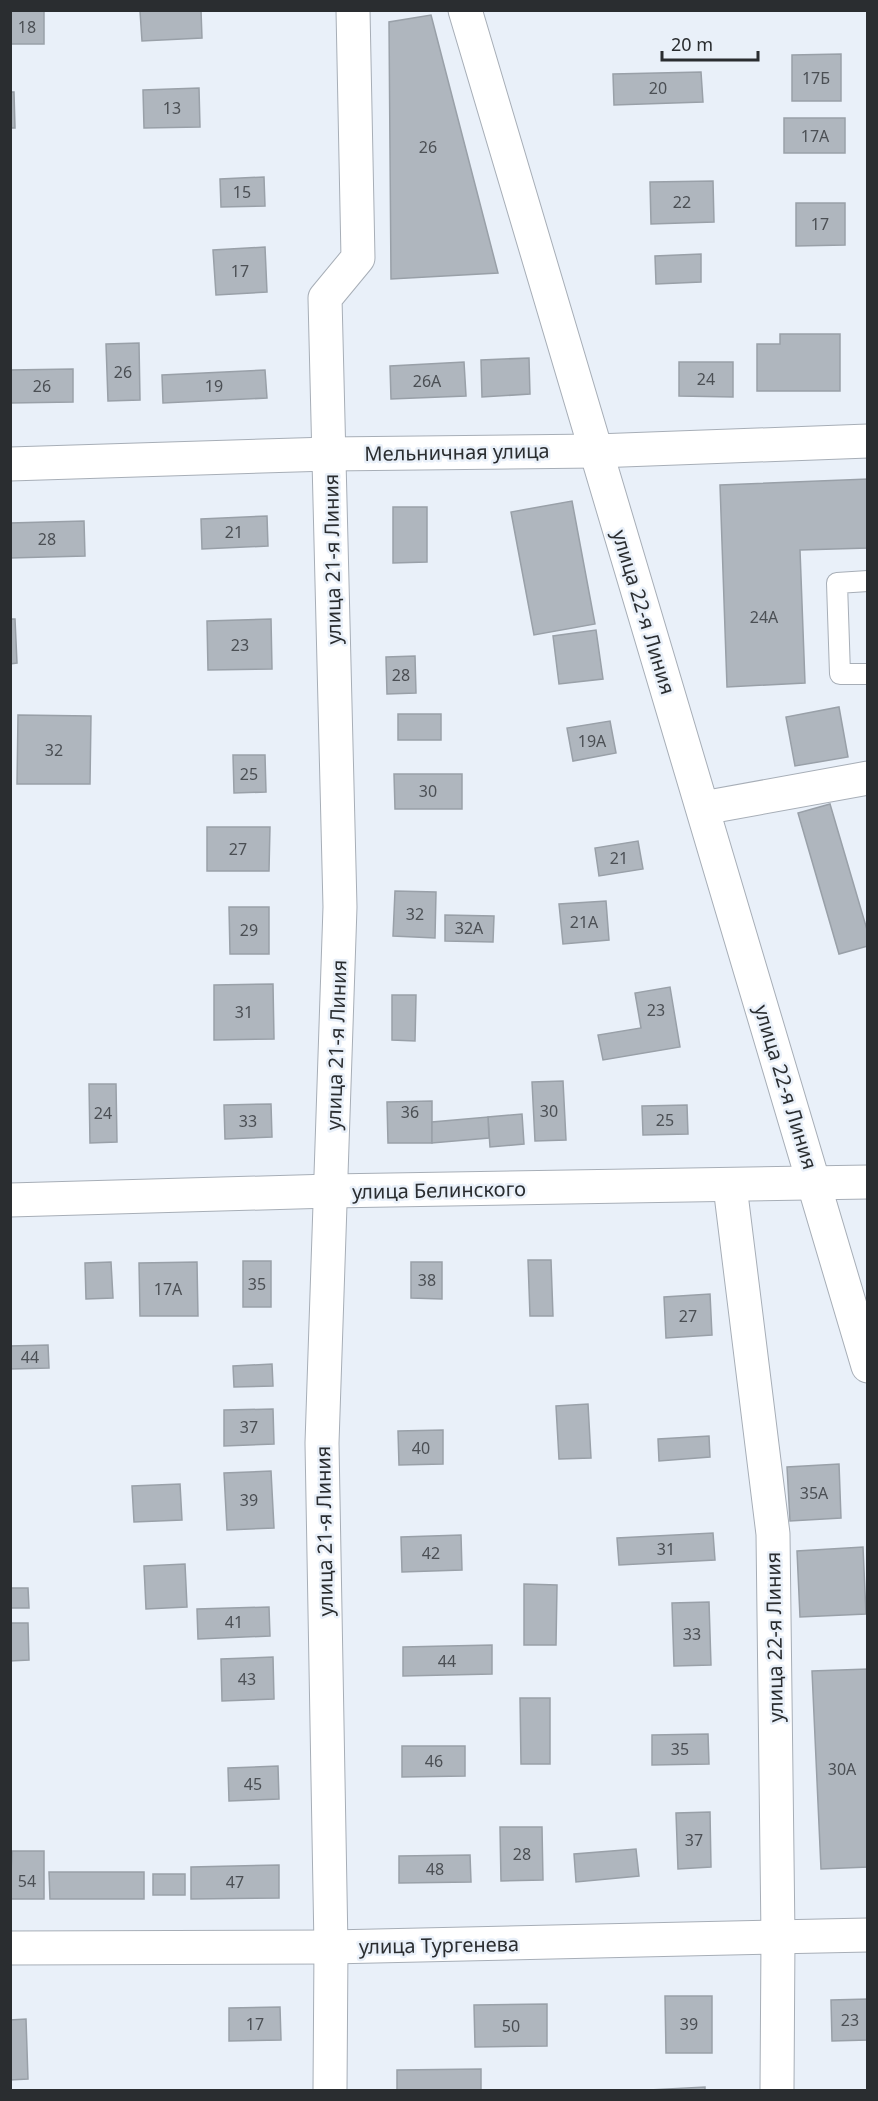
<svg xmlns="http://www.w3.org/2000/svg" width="878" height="2101" font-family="'Noto Sans',sans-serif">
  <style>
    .building { fill: #afb6be; stroke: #99a0a8; stroke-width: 1.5 }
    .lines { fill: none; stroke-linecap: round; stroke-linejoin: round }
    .service-casing { stroke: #a7aeb7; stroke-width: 22 }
    .minor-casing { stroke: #a7aeb7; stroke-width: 35 }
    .secondary-casing { stroke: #a7aeb7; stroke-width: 35 }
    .service { stroke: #fff; stroke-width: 20 }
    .minor { stroke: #fff; stroke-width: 33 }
    .secondary { stroke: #fff; stroke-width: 33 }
    .labels { text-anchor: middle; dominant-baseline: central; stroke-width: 5; stroke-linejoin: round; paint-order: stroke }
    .number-label { font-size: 16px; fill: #4b4f54 }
    .street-label { font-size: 20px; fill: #2a2d30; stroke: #e9f0f9 }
  </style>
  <rect width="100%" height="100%" fill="#e9f0f9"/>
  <!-- building -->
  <g class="building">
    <rect x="10" y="10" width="34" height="34"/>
    <path d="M201,10L202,38L142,41L140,11Z"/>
    <path d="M431,15L498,273L391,279L389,22Z"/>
    <path d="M841,54V101H792V55Z"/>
    <path d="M701,72L703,102L614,105L613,74Z"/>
    <path d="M199,88L200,127L144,128L143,90Z"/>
    <path d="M10,92H14L15,128H10Z"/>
    <rect x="784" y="118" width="61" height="35"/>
    <path d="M264,177L265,206L221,207L220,179Z"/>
    <path d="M713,181L714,222L651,224L650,182Z"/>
    <path d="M796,203H845V245L796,246Z"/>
    <path d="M265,247L267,292L216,295L213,250Z"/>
    <path d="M701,254V282L656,284L655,256Z"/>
    <path d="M780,334H840V391H757V344H780Z"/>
    <path d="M139,343L140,400L108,401L106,344Z"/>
    <path d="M529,358L530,394L482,397L481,360Z"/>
    <path d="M464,362L466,396L391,399L390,366Z"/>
    <path d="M679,362H733V397L679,396Z"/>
    <path d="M73,369V402L10,403V370Z"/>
    <path d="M265,370L267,398L163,403L162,375Z"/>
    <path d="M868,479V548L800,550L805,683L727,687L720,485Z"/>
    <path d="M572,501L595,624L534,635L511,512Z"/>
    <path d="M393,507H427V562L393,563Z"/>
    <path d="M267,516L268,546L202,549L201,519Z"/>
    <path d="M84,521L85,556L10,558V523Z"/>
    <path d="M10,619H15L17,663L10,664Z"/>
    <path d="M271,619L272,669L208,670L207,621Z"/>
    <path d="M596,630L603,679L559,684L553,636Z"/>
    <path d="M415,656L416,693L387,694L386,657Z"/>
    <path d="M839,707L848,757L795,766L786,717Z"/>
    <rect x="398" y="714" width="43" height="26"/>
    <path d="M18,715L91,716L90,784H17Z"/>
    <path d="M610,721L616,753L573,761L567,728Z"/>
    <path d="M233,755H265L266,792L234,793Z"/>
    <path d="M394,774H462V809H395Z"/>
    <path d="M830,804L868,933V946L839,954L798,813Z"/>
    <path d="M207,827H270L269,871H207Z"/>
    <path d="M638,841L643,869L599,876L595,848Z"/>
    <path d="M395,891L436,892L435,938L393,936Z"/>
    <path d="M606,901L609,940L563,944L559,904Z"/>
    <path d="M229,907H269V954H230Z"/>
    <path d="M445,915L494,916L493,942L445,941Z"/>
    <path d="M273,984L274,1039L214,1040V985Z"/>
    <path d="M670,987L680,1047L603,1060L598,1035L641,1028L635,993Z"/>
    <path d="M392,995H416L415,1041L392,1040Z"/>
    <path d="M563,1081L566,1140L535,1141L532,1082Z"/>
    <path d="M89,1084H116L117,1142L90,1143Z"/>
    <path d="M432,1101V1143H388L387,1102Z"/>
    <path d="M271,1104L272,1137L225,1139L224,1105Z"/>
    <path d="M687,1105L688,1134L643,1135L642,1106Z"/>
    <path d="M522,1114L524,1144L490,1147L488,1117Z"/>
    <path d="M488,1117L489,1138L432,1143V1122Z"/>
    <path d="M528,1260H551L553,1316H530Z"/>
    <rect x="243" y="1261" width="28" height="46"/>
    <path d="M111,1262L113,1298L86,1299L85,1263Z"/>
    <path d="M197,1262L198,1316H140L139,1263Z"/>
    <path d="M411,1262H442V1299L411,1298Z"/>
    <path d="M710,1294L712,1335L666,1338L664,1297Z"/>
    <path d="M48,1345L49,1368L10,1369V1346Z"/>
    <path d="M272,1364L273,1386L234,1387L233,1366Z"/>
    <path d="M588,1404L591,1458L559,1459L556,1406Z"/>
    <path d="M273,1409L274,1444L224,1446V1410Z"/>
    <path d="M443,1430V1464L399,1465L398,1431Z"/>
    <path d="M709,1436L710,1457L659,1461L658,1439Z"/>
    <path d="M839,1464L841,1518L790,1521L787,1467Z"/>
    <path d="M271,1471L274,1528L227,1530L224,1473Z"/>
    <path d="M180,1484L182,1520L134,1522L132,1486Z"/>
    <path d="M713,1533L715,1560L619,1565L617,1538Z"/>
    <path d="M461,1535L462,1570L402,1572L401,1537Z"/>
    <path d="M863,1547L866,1614L800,1617L797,1551Z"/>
    <path d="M185,1564L187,1607L146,1609L144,1566Z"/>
    <path d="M524,1584L557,1585L556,1645H524Z"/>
    <path d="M10,1588H28L29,1608H10Z"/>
    <path d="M709,1602L711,1665L674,1666L672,1603Z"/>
    <path d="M269,1607L270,1636L198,1639L197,1609Z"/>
    <path d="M10,1623H28L29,1660L10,1661Z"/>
    <path d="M492,1645V1674L403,1676V1647Z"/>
    <path d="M273,1657L274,1699L222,1701L221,1659Z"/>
    <path d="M868,1669V1867L821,1869L812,1671Z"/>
    <path d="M520,1698H550V1764H521Z"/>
    <path d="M708,1734L709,1764L652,1765V1735Z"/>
    <path d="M402,1746H465V1776L402,1777Z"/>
    <path d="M278,1766L279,1799L229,1801L228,1768Z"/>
    <path d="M710,1812L711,1867L678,1869L676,1813Z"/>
    <path d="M500,1827H542L543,1880L501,1881Z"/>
    <path d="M636,1849L639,1876L576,1882L574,1854Z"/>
    <path d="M12,1851H44V1899H10Z"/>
    <path d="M470,1855L471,1882L399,1883V1856Z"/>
    <path d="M279,1865V1898L191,1899V1867Z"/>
    <path d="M49,1872H144V1899H50Z"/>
    <rect x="153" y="1874" width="32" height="21"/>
    <path d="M665,1996H712V2053H666Z"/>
    <path d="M868,1999V2040L832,2041L831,2000Z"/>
    <path d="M547,2004V2046L475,2047L474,2005Z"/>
    <path d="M280,2007L281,2040L229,2041V2008Z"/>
    <path d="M26,2019L28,2079L10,2080V2020Z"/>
    <path d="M481,2069V2090H397V2070Z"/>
    <path d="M705,2087V2090H649Z"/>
  </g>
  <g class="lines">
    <!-- service casing -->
    <g class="service-casing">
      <path id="service" d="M868,581L837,583L840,674H868"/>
    </g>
    <!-- minor casing -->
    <g class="minor-casing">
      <g id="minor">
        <path d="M10,464L329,454L596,451L868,441"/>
        <path d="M703,808L868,778"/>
        <path d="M730,1186L773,1534L778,1937L777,2090"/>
        <path d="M10,1200L331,1191L868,1182"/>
        <path d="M10,1948L331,1947L868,1935"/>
        <path d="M330,2090L331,1947L322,1443L340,907L325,298L358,258L353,10"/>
      </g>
    </g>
    <!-- secondary casing -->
    <g class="secondary-casing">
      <path id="secondary" d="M465,10L868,1366"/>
    </g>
    <!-- service -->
    <use href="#service" class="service"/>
    <!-- minor -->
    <use href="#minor" class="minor"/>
    <!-- secondary -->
    <use href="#secondary" class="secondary"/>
  </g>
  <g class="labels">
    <!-- number labels -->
    <g class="number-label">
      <text x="27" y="27">18</text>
      <text x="816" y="78">17Б</text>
      <text x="658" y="88">20</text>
      <text x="172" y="108">13</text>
      <text x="815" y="136">17А</text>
      <text x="428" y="147">26</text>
      <text x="242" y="192">15</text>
      <text x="682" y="202">22</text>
      <text x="820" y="224">17</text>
      <text x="240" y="271">17</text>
      <text x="123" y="372">26</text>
      <text x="706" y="379">24</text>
      <text x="427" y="381">26А</text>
      <text x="42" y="386">26</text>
      <text x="214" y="386">19</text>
      <text x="234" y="532">21</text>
      <text x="47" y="539">28</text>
      <text x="764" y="617">24А</text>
      <text x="240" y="645">23</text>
      <text x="401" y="675">28</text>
      <text x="592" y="741">19А</text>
      <text x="54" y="750">32</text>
      <text x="249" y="774">25</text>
      <text x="428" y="791">30</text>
      <text x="238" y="849">27</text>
      <text x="619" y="858">21</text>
      <text x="415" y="914">32</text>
      <text x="584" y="922">21А</text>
      <text x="469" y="928">32А</text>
      <text x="249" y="930">29</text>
      <text x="656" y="1010">23</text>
      <text x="244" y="1012">31</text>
      <text x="549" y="1111">30</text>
      <text x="410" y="1112">36</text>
      <text x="103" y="1113">24</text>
      <text x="665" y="1120">25</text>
      <text x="248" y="1121">33</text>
      <text x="427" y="1280">38</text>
      <text x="257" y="1284">35</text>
      <text x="168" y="1289">17А</text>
      <text x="688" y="1316">27</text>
      <text x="30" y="1357">44</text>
      <text x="249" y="1427">37</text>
      <text x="421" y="1448">40</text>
      <text x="814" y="1493">35А</text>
      <text x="249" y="1500">39</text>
      <text x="666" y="1549">31</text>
      <text x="431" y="1553">42</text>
      <text x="234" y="1622">41</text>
      <text x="692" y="1634">33</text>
      <text x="447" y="1661">44</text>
      <text x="247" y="1679">43</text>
      <text x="680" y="1749">35</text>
      <text x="434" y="1761">46</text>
      <text x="842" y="1769">30А</text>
      <text x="253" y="1784">45</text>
      <text x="694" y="1840">37</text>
      <text x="522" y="1854">28</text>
      <text x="435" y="1869">48</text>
      <text x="27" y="1881">54</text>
      <text x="235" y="1882">47</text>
      <text x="850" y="2020">23</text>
      <text x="255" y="2024">17</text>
      <text x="689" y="2024">39</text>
      <text x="511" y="2026">50</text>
    </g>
    <!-- street labels -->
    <g class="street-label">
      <text transform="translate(457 452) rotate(-1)">Мельничная улица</text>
      <text transform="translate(332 559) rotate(-91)">улица 21-я Линия</text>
      <text transform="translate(644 612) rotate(73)">улица 22-я Линия</text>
      <text transform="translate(336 1045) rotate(-88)">улица 21-я Линия</text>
      <text transform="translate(786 1087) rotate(73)">улица 22-я Линия</text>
      <text transform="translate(439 1190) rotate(-1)">улица Белинского</text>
      <text transform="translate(324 1531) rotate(-91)">улица 21-я Линия</text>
      <text transform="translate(774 1637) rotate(-91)">улица 22-я Линия</text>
      <text transform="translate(439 1945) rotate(-1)">улица Тургенева</text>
    </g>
  </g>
  <!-- border -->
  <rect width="878" height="2101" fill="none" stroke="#2a2d30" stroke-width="24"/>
  <!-- scale -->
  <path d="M662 51v9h96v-9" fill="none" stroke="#2a2d30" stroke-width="3"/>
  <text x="671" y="51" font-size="18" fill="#2a2d30" stroke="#e9f0f9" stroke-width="4.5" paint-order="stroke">20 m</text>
</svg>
